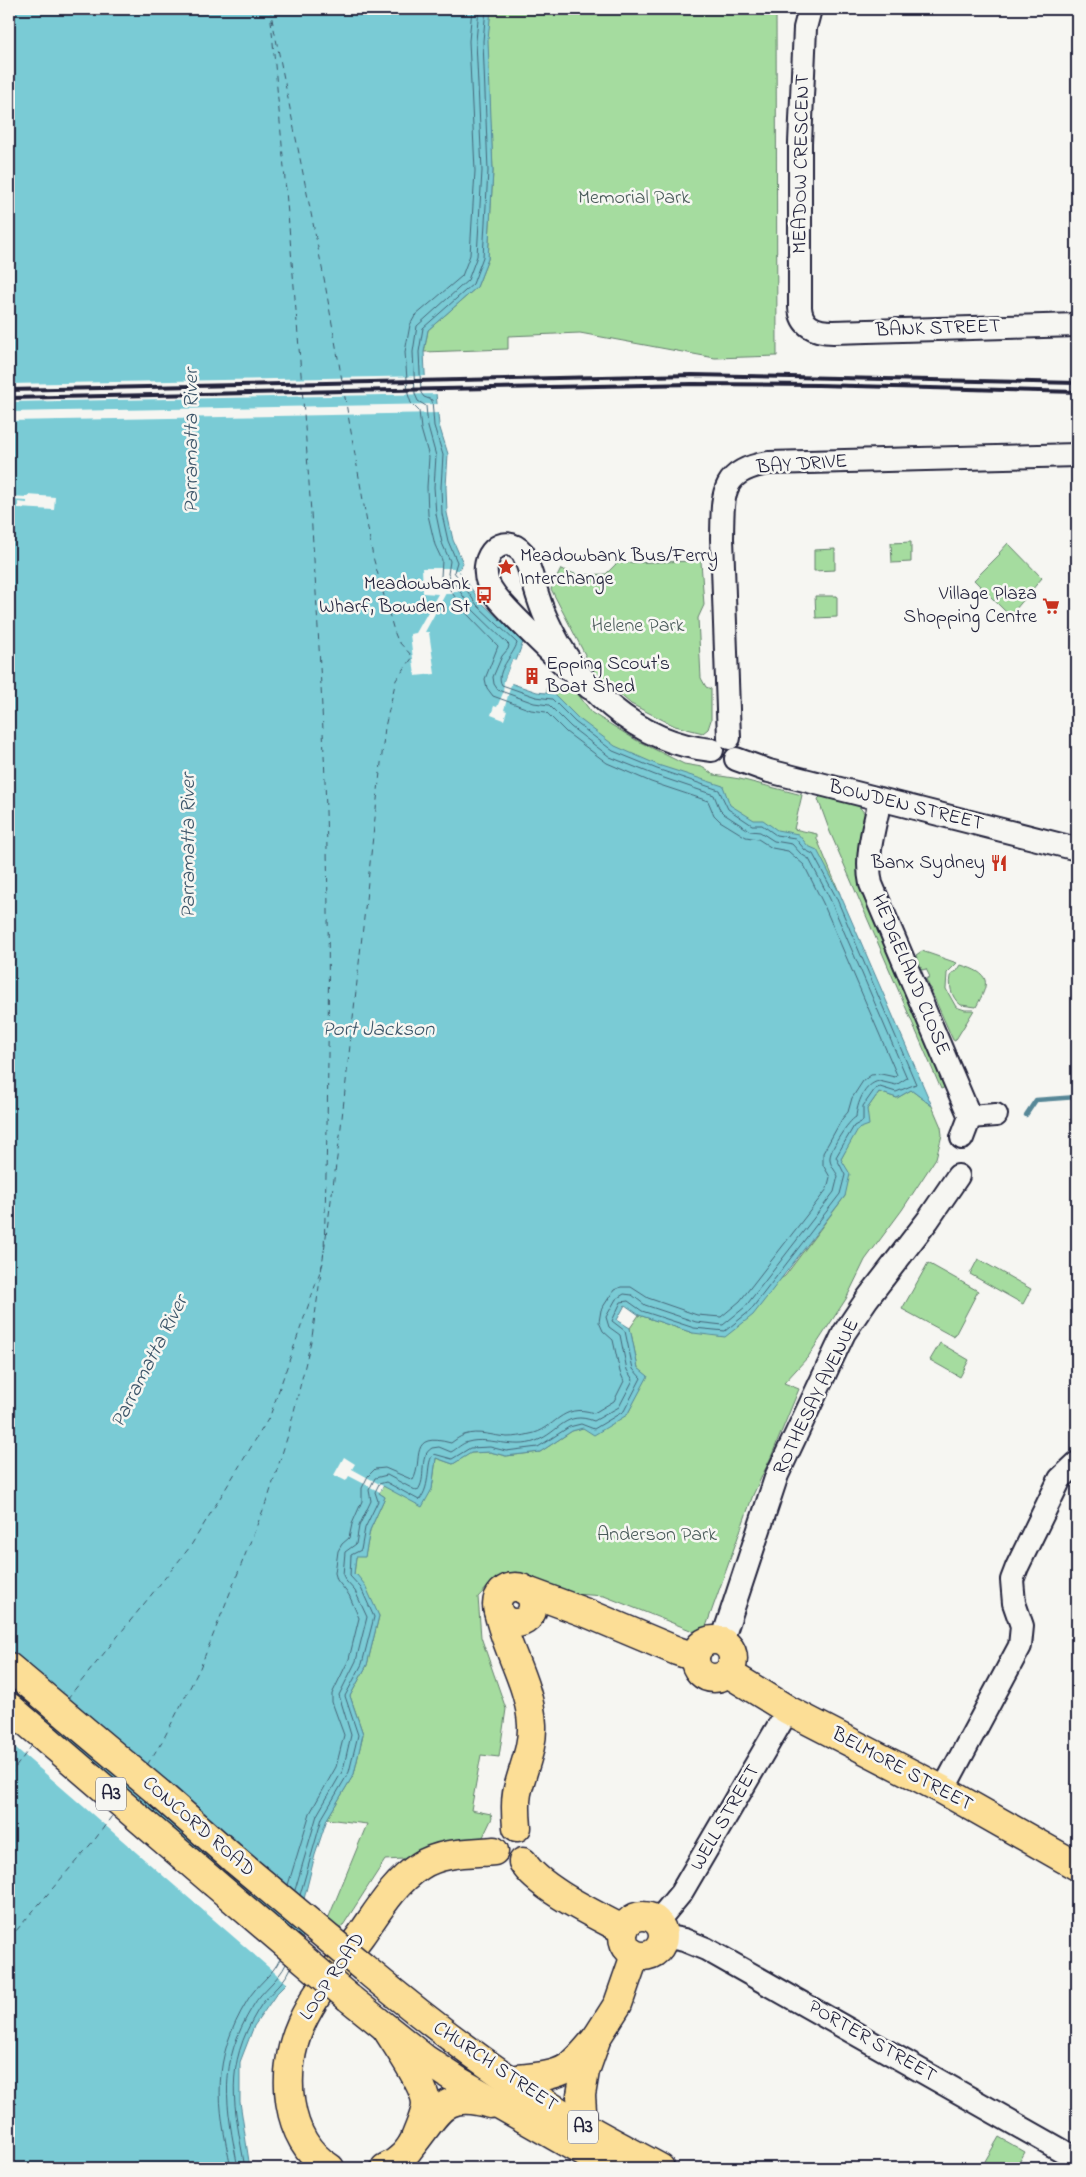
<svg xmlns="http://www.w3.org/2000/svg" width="1086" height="2177" font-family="'Indie Flower',sans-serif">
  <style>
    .green { fill: #a5dc9f; stroke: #647f6d }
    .water { fill: #7acbd5; stroke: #578797 }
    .pier { fill: #f6f6f2 }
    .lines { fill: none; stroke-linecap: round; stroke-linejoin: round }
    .shore { stroke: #456679; stroke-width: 1 }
    .stream { stroke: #578797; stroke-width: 4.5 }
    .ferry { stroke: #3c5569; stroke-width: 1; stroke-dasharray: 6 5; stroke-linecap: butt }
    .minor-casing { stroke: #22223b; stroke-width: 26 }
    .major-casing { stroke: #22223b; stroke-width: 31 }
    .highway-casing { stroke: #22223b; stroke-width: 31 }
    .minor { stroke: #f6f6f2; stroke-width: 22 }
    .major { stroke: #fcde96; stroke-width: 28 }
    .highway { stroke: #fcde96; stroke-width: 28 }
    .rail { stroke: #22223b; stroke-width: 4 }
    .highway-bridge-casing { stroke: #22223b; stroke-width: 31; stroke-linecap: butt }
    .highway-bridge { stroke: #fcde96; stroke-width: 28 }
    .labels { text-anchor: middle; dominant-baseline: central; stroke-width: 5; stroke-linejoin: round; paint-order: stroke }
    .shield { fill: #f6f6f2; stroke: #626272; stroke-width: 1 }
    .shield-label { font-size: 19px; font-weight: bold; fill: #22223b }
    .street-label { font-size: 20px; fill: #22223b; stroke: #f6f6f2 }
    .park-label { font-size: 20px; fill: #495a59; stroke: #f6f6f2 }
    .poi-label { font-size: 20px; fill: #22223b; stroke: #f6f6f2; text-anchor: end }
    .water-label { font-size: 21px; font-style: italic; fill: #3c5569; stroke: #f6f6f2 }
  </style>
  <rect width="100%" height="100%" fill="#f6f6f2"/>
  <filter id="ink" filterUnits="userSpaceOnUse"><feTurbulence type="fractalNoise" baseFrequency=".02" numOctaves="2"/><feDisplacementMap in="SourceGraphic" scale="10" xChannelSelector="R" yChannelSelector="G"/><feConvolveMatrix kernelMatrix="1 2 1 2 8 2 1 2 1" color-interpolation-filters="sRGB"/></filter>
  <g filter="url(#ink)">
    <!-- green -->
    <g class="green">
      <path d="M491,9H776L777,356L715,358L580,333L508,336V349L424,352L428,330L477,287L488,259L493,171L487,40Z"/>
      <path d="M911,542V562L892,563L891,543Z"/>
      <path d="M1008,543L1042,578L1010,616L974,580L1000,554L999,553Z"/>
      <path d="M835,549V570L814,571V550Z"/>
      <path d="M701,561L704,605L698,618L701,678L706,687L711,689V720L708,729L703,733L675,726L631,704L594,672L551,589L561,569L578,575L606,574L617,563Z"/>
      <path d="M815,596H837V617L816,618Z"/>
      <path d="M566,683L577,693L592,713L636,740L684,764L702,767L714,775L740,779L802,795L794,829L817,834V839L840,894L553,711L546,688Z"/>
      <path d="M822,795L858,805L865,814L860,849L946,1087L941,1089L830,832L818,799Z"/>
      <path d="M922,951L957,963L947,973L946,989L956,1007L965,1010H974L955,1041L953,1040L926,979L930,977L926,969L922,970L916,955Z"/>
      <path d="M961,965C991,974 990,982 976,1007L961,1005C951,998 948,984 952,973L957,971Z"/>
      <path d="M911,1090L932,1106L941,1127L942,1135L936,1158L902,1210L865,1260L846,1299L808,1357L784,1383L799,1389L771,1457L753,1495L703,1635L604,1596L575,1594L547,1589L534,1577L521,1573H507L496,1578L478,1597L481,1637L506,1709L499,1757L481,1755L471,1810L491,1814L492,1818L482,1839L426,1851L403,1859L385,1860L340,1930L328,1919L367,1824L327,1819L354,1774L363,1734L350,1696L367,1665L379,1616L354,1575L356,1556H365L370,1530L385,1497L379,1493L383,1486L432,1489L436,1458L453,1464L470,1453L490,1452L506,1456L540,1452L572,1431L627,1415L647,1376L638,1368L630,1328L639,1315L693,1333L785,1276L845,1196L841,1159L867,1109L879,1092L897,1098Z"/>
      <path d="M978,1259L1031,1289L1023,1304L970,1274Z"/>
      <path d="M928,1263L978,1291L954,1337L902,1309Z"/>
      <path d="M940,1343L969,1360L960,1377L930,1360Z"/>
      <path d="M999,2137L1025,2152L1016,2168H981Z"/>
    </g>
    <!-- water -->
    <path class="water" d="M9,9H491L488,40L493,171L488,259L477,287L428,330L424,352L426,393H436L439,425L448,454L446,487L447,513L453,540L463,563L458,570L480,601L523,642L516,661L512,660L504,681L537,692L554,694L578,718L615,746L658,765L723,786L730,805L754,820H763L777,830L798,834L808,846L817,850L840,894L932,1106L911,1090L897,1098L879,1092L867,1109L869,1125L858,1129L841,1159L850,1174L845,1196L753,1315L725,1337L693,1333L639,1315L625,1305L617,1320L630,1328L638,1368L648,1376L627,1415L594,1435L583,1428L572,1431L540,1452L506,1456L490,1452L471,1453L453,1464L436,1458L432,1489L422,1507L383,1486L379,1493L385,1497L370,1530L365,1557H356L354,1574L357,1575L365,1585L379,1616L367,1665L350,1696L363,1734L354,1774L327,1819L315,1855L304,1899L302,1954L291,1979L277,1993L254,2026L240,2062V2102L250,2168H9Z"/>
    <!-- pier -->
    <g class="pier">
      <path d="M427,356L429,391H437L439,394L9,402V384L427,376Z"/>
      <path d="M440,404L441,413L9,421V412Z"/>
      <path d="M28,495L55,497L54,510L18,508V502L27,503V501L9,500V496L27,497Z"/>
      <path d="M422,568H454V570H458L472,591H454L453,593H446L425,632H429L435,674L415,676L410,634L416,633L438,594L423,593Z"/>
      <path d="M512,660L519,661L514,663L507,679L512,681L504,710L507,711L504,720L491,715L494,706L497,707L503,693L504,681Z"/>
      <path d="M344,1457L355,1464L352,1469L383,1486L380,1492L349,1476L346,1481L334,1475Z"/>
      <path d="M9,1691L305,1944L304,1955L293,1981L289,1985L9,1742Z"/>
    </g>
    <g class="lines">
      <!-- shore -->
      <g class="shore">
        <path d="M288,1885L310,1813L336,1767L344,1735L332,1702V1694L349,1659L359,1618L349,1595L337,1580L335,1573L338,1551L342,1544L349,1538L352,1524L362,1501V1488L368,1476L375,1469L385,1468L413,1480C424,1460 407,1431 451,1443C455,1440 459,1437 464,1435C478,1430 493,1436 507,1437C514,1437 523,1436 530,1434C555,1430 561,1402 594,1413L614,1401L624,1381L620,1372L613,1340L603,1331L599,1322L601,1310L614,1290L621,1287H631L648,1298L697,1315L721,1317L740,1301L827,1189L830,1177L823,1165V1153L842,1119L848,1112L852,1098L863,1081L871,1075L881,1074L895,1077L897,1075L823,903L804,865L788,851L772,848L758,839L746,837L720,821L714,815L708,801L651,782L607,763L566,732L546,712L531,710L493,696L487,688L485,679L498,646L467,614L441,577L442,560L435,545L428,515L427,487L429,457L421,429L419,411L411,403L408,394L405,352L410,325L415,316L462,276L470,255L475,171L469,41L472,9"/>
        <path d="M295,1890L317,1815L343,1770L351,1735L339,1695L356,1661L367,1617L355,1591L346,1581L343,1575L345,1552L356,1544L359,1526L371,1501L369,1490L375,1478L387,1475L417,1491C428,1479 417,1457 432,1448L439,1447L451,1452C457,1449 462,1443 468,1442C489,1436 514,1450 536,1441C560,1432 565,1410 594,1421L619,1407L633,1380L627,1370L620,1335L609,1327L606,1317L616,1299L624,1294L632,1295L645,1305L696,1322L723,1325L745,1307L834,1192L838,1176C835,1170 829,1164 830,1157C831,1148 848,1121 856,1117C857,1104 864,1084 879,1081L896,1085L907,1078L830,899L809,859L801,854L792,844L774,841L760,832L750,831L724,814L720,810L714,795L655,775L610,757L571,727L549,705L534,703L498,690L494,684L493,677L502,656L508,649L509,645L472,609L448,574L450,561L442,543L436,514L434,487L436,456L428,427L426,406L418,401L415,394L413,352L417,326L468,280L477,256L482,171L476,41L479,9"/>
        <path d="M300,1895L322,1818L349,1772L358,1735L345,1696L362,1664L374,1617L361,1588L350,1576L351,1555L361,1550L365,1528L378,1501L375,1492L379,1484L386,1482L419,1500C432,1486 425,1461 434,1454L452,1459L470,1448L490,1447L506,1451L538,1447L569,1427L581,1424L594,1429L624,1411L641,1378L633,1369L625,1331L612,1321L621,1302L628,1301L642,1311L694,1328L725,1331L750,1311L840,1194L845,1175L836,1157L854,1126L863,1121V1106L875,1089L880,1087L896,1092L916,1084L836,897L813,854L805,850L795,838L776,835L762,825H752L728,809L719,790L657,769L613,751L575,722L552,699L536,697L502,685C494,672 514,655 517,643L477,605L454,572L457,562L448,541L442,514L441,487L443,455L434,426L432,400L424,397L421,393L419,352L423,328L473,284L483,257L488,171L483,41L486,9"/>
        <path d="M231,2168C217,2103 211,2061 247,2001C256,1985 273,1975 280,1959"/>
        <path d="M238,2168C226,2104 217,2065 253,2006C262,1990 279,1980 286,1964"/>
        <path d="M245,2168C234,2105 223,2068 258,2010C267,1994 284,1984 291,1968"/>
      </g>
      <!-- stream -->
      <path class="stream" d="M1026,1115L1036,1100L1077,1097"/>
      <!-- ferry -->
      <g class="ferry">
        <path d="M271,20C292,257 313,494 323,731C331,905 329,1078 324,1252"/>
        <path d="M67,1699L190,1547L270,1416L323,1263"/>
        <path d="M147,1765L163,1740L200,1668L269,1495L289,1432L312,1337L340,1136L385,727L396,680L413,657L398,641L394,631L373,557L324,278L270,9"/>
        <path d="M9,1776L33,1744"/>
        <path d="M9,1939L96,1838L114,1813"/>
      </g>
      <!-- minor casing -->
      <g class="minor-casing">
        <g id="minor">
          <path d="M810,9L805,28L800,143V307C801,326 815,332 833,332L1077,325"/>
          <path d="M590,688C564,666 541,643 517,619C507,608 494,597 488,583C478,556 503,530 523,553C533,574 536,597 546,618C576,686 636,743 712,750"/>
          <path d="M729,738L722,538C723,496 719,470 769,463L1077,455"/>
          <path d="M736,759L769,771L1077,849"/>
          <path d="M880,800C874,828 865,856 871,884L970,1117L996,1115"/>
          <path d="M962,1138L970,1117"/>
          <path d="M722,1641L777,1475L844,1333L867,1299L928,1220L958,1176"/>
          <path d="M943,1790L1020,1646L1022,1626L1014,1603L1012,1580L1017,1567L1060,1479L1077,1463"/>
          <path d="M657,1922L681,1893L788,1710"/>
          <path d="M663,1936L684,1940L706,1949L1077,2159"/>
        </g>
      </g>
      <!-- major casing -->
      <g class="major-casing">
        <g id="major">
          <circle cx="515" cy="1605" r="18"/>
          <path d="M524,1590L589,1614L677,1651L695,1657"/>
          <path d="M498,1611C506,1650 530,1684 532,1725C533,1749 522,1770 517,1793C515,1804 516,1816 517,1827"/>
          <circle cx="714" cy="1659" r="19"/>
          <path d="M728,1673L788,1710L943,1790L1077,1866"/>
          <path d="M523,1862C538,1888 596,1915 624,1930"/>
          <circle cx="643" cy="1936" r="20"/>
          <path d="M583,2127L581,2095L585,2071L597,2037L618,2004L635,1955"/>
          <path d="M330,2168C284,2140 280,2070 301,2024C315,1993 341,1962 361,1935C378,1911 394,1883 420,1866C441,1852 470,1853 494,1851"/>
          <path d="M385,2168C399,2162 411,2150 416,2136C420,2125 426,2114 426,2103C425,2085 396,2045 386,2028"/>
        </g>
      </g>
      <!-- highway casing -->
      <g class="highway-casing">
        <g id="highway">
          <path d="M9,1667L159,1793L235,1860"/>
          <path d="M9,1707L213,1882"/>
          <path d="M364,1968C433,2026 505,2081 583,2126C608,2141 635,2154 660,2168"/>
          <path d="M349,1998L425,2059L460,2082L611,2168"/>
          <path d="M510,2080C528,2077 551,2078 567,2068C578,2061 588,2048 597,2037"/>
          <path d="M412,2145C439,2112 443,2090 490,2104"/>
        </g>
      </g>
      <!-- minor -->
      <use href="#minor" class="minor"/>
      <!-- major -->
      <use href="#major" class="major"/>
      <!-- highway -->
      <use href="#highway" class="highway"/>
      <!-- rail -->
      <g class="rail">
        <path d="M9,390L692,375L1077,383"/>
        <path d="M9,398L692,384L818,385L1077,392"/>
      </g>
      <!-- highway-bridge casing -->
      <g class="highway-bridge-casing">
        <g id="highway-bridge">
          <path d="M235,1860L364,1968"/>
          <path d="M213,1882L349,1998"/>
        </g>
      </g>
      <!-- highway-bridge -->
      <use href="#highway-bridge" class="highway-bridge"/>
    </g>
  </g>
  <!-- icons -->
  <defs>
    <g id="sight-bare" transform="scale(1.35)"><path d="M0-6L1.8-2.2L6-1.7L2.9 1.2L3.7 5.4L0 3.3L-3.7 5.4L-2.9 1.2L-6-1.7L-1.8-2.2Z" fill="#c8321e" stroke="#f6f6f2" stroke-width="2.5" paint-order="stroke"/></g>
    <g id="bus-bare" transform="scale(1.35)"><path d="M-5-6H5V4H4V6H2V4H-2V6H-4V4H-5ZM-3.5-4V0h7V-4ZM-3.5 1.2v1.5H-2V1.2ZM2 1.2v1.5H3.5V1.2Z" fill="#c8321e" stroke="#f6f6f2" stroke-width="2.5" paint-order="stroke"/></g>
    <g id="supermarket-bare" transform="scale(1.35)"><path d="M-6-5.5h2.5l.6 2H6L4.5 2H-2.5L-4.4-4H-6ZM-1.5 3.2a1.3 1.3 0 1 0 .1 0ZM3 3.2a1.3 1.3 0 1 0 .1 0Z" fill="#c8321e" stroke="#f6f6f2" stroke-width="2.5" paint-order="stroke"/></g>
    <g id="building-bare" transform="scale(1.35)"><path d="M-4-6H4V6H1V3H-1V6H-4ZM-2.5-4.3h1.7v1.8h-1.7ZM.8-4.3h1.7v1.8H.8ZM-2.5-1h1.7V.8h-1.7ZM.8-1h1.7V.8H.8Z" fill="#c8321e" stroke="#f6f6f2" stroke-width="2.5" paint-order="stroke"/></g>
    <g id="restaurant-bare" transform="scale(1.35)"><path d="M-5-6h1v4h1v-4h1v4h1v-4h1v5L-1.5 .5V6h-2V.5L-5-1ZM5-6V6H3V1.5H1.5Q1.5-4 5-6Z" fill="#c8321e" stroke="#f6f6f2" stroke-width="2.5" paint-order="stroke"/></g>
  </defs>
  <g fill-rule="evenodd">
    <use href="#sight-bare" x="506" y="567"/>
    <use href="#bus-bare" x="484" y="595"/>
    <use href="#supermarket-bare" x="1051" y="606"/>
    <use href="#building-bare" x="532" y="676"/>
    <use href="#restaurant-bare" x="999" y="863"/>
  </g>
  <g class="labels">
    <!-- shield labels -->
    <g class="shield">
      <rect x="96" y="1777.5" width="30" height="33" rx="4"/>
      <rect x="568" y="2110.5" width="30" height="33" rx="4"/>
    </g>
    <g class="shield-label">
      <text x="111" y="1794">A3</text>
      <text x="583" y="2127">A3</text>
    </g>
    <!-- street labels -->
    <g class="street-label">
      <text transform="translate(802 164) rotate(-89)">MEADOW CRESCENT</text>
      <text transform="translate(938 329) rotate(-2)">BANK STREET</text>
      <text transform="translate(802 465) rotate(-4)">BAY DRIVE</text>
      <text transform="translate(906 806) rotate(14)">BOWDEN STREET</text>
      <text transform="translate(910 975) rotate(67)">HEDGELAND CLOSE</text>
      <text transform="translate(817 1397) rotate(-64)">ROTHESAY AVENUE</text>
      <text transform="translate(902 1770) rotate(28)">BELMORE STREET</text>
      <text transform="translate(726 1818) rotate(-60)">WELL STREET</text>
      <text transform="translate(198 1827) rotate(41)">CONCORD ROAD</text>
      <text transform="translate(333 1977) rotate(-56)">LOOP ROAD</text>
      <text transform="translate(872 2042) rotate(30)">PORTER STREET</text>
      <text transform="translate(495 2067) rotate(34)">CHURCH STREET</text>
    </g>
    <!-- park labels -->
    <g class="park-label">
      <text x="634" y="198">Memorial Park</text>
      <text x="638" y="626">Helene Park</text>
      <text x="657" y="1535">Anderson Park</text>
    </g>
    <!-- poi labels -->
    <g class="poi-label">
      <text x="520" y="556" text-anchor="start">Meadowbank Bus/Ferry<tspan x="520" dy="23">Interchange</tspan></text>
      <text x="470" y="584">Meadowbank<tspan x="470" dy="23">Wharf, Bowden St</tspan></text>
      <text x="1037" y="594">Village Plaza<tspan x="1037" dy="23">Shopping Centre</tspan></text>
      <text x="546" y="664" text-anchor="start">Epping Scout's<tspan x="546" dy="23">Boat Shed</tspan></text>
      <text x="985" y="863">Banx Sydney</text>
    </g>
    <!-- water labels -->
    <g class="water-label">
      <text transform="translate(192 441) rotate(-90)">Parramatta River</text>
      <text transform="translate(189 846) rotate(-90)">Parramatta River</text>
      <text x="378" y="1030">Port Jackson</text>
      <text transform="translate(150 1362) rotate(-63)">Parramatta River</text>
    </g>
  </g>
  <!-- margin -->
  <rect width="1086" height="2177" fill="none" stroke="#f6f6f2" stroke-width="30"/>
  <rect x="15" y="15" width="1056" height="2147" fill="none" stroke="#22223b" stroke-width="2" filter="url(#ink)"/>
</svg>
